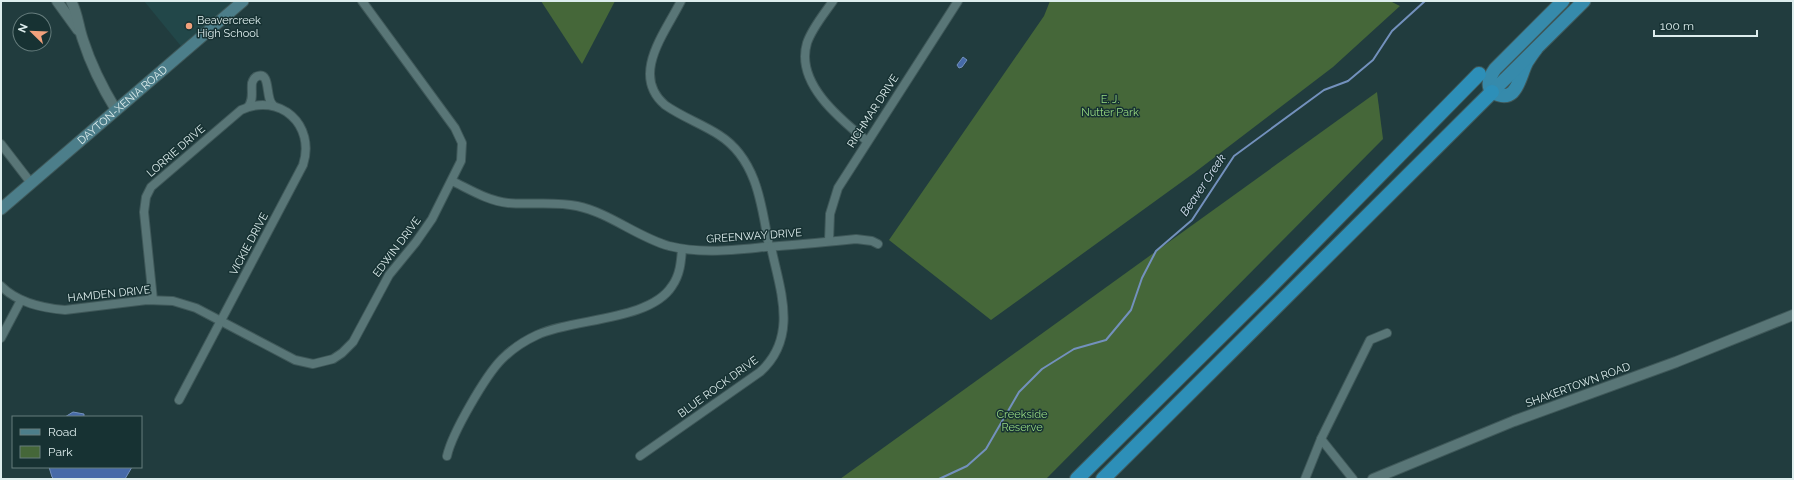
<svg xmlns="http://www.w3.org/2000/svg" width="1794" height="480" font-family="Raleway,sans-serif">
  <style>
    .built { fill: #224749 }
    .green { fill: #456739 }
    .water { fill: #466aa8; stroke: #7391bd }
    .lines { fill: none; stroke-linecap: round; stroke-linejoin: round }
    .stream { stroke: #7391bd; stroke-width: 2 }
    .minor-casing { stroke: #3f5859; stroke-width: 10 }
    .tertiary-casing { stroke: #3f5859; stroke-width: 12 }
    .secondary-casing { stroke: #3f5859; stroke-width: 13 }
    .trunk-casing { stroke: #3f5859; stroke-width: 15 }
    .motorway-casing { stroke: #3f5859; stroke-width: 16 }
    .minor { stroke: #597677; stroke-width: 8 }
    .tertiary { stroke: #597677; stroke-width: 10 }
    .secondary { stroke: #4c7e8a; stroke-width: 11 }
    .trunk { stroke: #368aab; stroke-width: 13 }
    .motorway { stroke: #2d8fb8; stroke-width: 14 }
    .poi-dot { fill: #f1a17c; stroke: #173233; stroke-width: 1.5 }
    .labels { text-anchor: middle; dominant-baseline: central; stroke-width: 3; stroke-linejoin: round; paint-order: stroke }
    .poi-label { font-size: 11px; fill: #ddeded; stroke: #173233; text-anchor: start }
    .park-label { font-size: 11px; fill: #97d980; stroke: #173233 }
    .street-label { font-size: 11px; fill: #ddeded; stroke: #173233 }
    .water-label { font-size: 12px; font-style: italic; fill: #d9e4f6; stroke: #173233 }
  </style>
  <rect width="100%" height="100%" fill="#213c3e"/>
  <!-- built -->
  <path class="built" d="M144,1H243L185,51Z"/>
  <!-- green -->
  <g class="green">
    <path d="M541,1H615L582,64Z"/>
    <path d="M1050,1H1390L1400,6L1333,67L1194,173L991,320L889,240L1044,16Z"/>
    <path d="M1377,92L1383,139L1046,479H840Z"/>
  </g>
  <!-- water -->
  <g class="water">
    <path d="M963,57L967,60L962,67L959,68L957,65Z"/>
    <path d="M73,412L84,414V417H65Z"/>
    <path d="M49,467H132L125,479H54L52,477Z"/>
  </g>
  <g class="lines">
    <!-- stream -->
    <path class="stream" d="M939,479L967,466L986,449L1019,392L1042,369L1074,349L1106,340L1131,310L1142,278L1156,251L1192,220L1234,156L1324,90L1348,81L1373,60L1392,31L1425,1"/>
    <!-- minor casing -->
    <g class="minor-casing">
      <g id="minor">
        <path d="M681,1C665,33 630,75 665,105C682,117 702,124 719,135C757,159 762,206 769,247"/>
        <path d="M833,1C824,14 812,28 807,43C795,83 840,119 867,141"/>
        <path d="M248,107C254,99 251,92 252,83C253,80 254,77 258,76C271,72 265,99 273,105"/>
        <path d="M1,144L31,183"/>
        <path d="M452,181C469,189 488,201 508,203C531,205 555,201 577,206C610,213 637,237 669,246C701,254 733,250 765,247C796,245 826,242 856,239L872,241L878,244"/>
        <path d="M829,241L830,214L838,188L958,1"/>
        <path d="M1,286C18,303 42,308 65,310L147,300L173,301L196,308L295,360L313,364L333,359L342,353L353,342L389,275L416,242L432,219L461,161L462,143L455,128L362,1"/>
        <path d="M153,300L144,212L146,197L151,187L241,110C280,92 316,125 303,165L179,400"/>
        <path d="M1,338L21,300"/>
        <path d="M447,456C452,433 486,375 502,359C512,349 524,341 537,335C573,318 650,321 672,286C680,275 681,262 682,249"/>
        <path d="M640,456L760,372C799,337 780,290 771,247"/>
        <path d="M1305,479L1321,439"/>
        <path d="M1353,479L1321,439L1370,340L1387,333"/>
      </g>
    </g>
    <!-- tertiary casing -->
    <g class="tertiary-casing">
      <g id="tertiary">
        <path d="M57,1L78,30"/>
        <path d="M71,1C78,14 78,26 83,40C91,65 102,87 116,110"/>
        <path d="M1373,479L1514,421L1676,362L1793,315"/>
      </g>
    </g>
    <!-- secondary casing -->
    <g class="secondary-casing">
      <g id="secondary">
        <path id="s1" d="M1,209L243,1"/>
      </g>
    </g>
    <!-- trunk casing -->
    <g class="trunk-casing">
      <g id="trunk">
        <path d="M1536,49C1533,53 1530,57 1527,62C1519,76 1518,106 1492,92C1486,84 1490,76 1495,69L1563,1"/>
        <path d="M1492,92L1584,1"/>
      </g>
    </g>
    <!-- motorway casing -->
    <g class="motorway-casing">
      <g id="motorway">
        <path d="M1077,479L1269,288L1479,74"/>
        <path d="M1103,479L1492,92"/>
      </g>
    </g>
    <!-- minor -->
    <use href="#minor" class="minor"/>
    <!-- tertiary -->
    <use href="#tertiary" class="tertiary"/>
    <!-- secondary -->
    <use href="#secondary" class="secondary"/>
    <!-- trunk -->
    <use href="#trunk" class="trunk"/>
    <!-- motorway -->
    <use href="#motorway" class="motorway"/>
  </g>
  <!-- markers -->
  <circle class="poi-dot" cx="189" cy="26" r="4"/>
  <g class="labels">
    <!-- poi labels -->
    <g class="poi-label">
      <text x="197" y="20">Beavercreek<tspan x="197" dy="13">High School</tspan></text>
    </g>
    <!-- park labels -->
    <g class="park-label">
      <text x="1110" y="99">E. J.<tspan x="1110" dy="13">Nutter Park</tspan></text>
      <text x="1022" y="414">Creekside<tspan x="1022" dy="13">Reserve</tspan></text>
    </g>
    <!-- street labels -->
    <g class="street-label">
      <text stroke="none"><textPath href="#s1" startOffset="160">DAYTON-XENIA ROAD</textPath></text>
      <text transform="translate(873 111) rotate(-57)">RICHMAR DRIVE</text>
      <text transform="translate(176 151) rotate(-41)">LORRIE DRIVE</text>
      <text transform="translate(754 236) rotate(-4)">GREENWAY DRIVE</text>
      <text transform="translate(249 244) rotate(-62)">VICKIE DRIVE</text>
      <text transform="translate(397 247) rotate(-53)">EDWIN DRIVE</text>
      <text transform="translate(109 294) rotate(-6)">HAMDEN DRIVE</text>
      <text transform="translate(1578 385) rotate(-20)">SHAKERTOWN ROAD</text>
      <text transform="translate(718 387) rotate(-36)">BLUE ROCK DRIVE</text>
    </g>
    <!-- water labels -->
    <g class="water-label">
      <text transform="translate(1203 185) rotate(-56)">Beaver Creek</text>
    </g>
  </g>
  <!-- border -->
  <rect width="1794" height="480" fill="none" stroke="#ddeded" stroke-width="4"/>
  <!-- legend -->
  <rect x="12" y="416" width="130" height="52" fill="#173233" stroke="#667d7d"/>
  <rect x="20" y="429" width="20" height="6" fill="#4c7e8a" stroke="#667d7d"/>
  <text x="48" y="436" font-size="12" fill="#ddeded">Road</text>
  <rect x="20" y="446" width="20" height="12" fill="#456739" stroke="#667d7d"/>
  <text x="48" y="456" font-size="12" fill="#ddeded">Park</text>
  <!-- north arrow -->
  <g transform="translate(32 32) rotate(293)"><circle r="19" fill="#173233" stroke="#667d7d"/>
  <path d="M0-3L7 15L0 10L-7 15Z" fill="#f1a17c"/>
  <text y="-6" font-size="11" font-weight="bold" text-anchor="middle" fill="#ddeded">N</text>
  </g>
  <!-- scale -->
  <path d="M1654 30v6h103v-6" fill="none" stroke="#ddeded" stroke-width="2"/>
  <text x="1660" y="30" font-size="12" fill="#ddeded" stroke="#173233" stroke-width="3" paint-order="stroke">100 m</text>
</svg>
